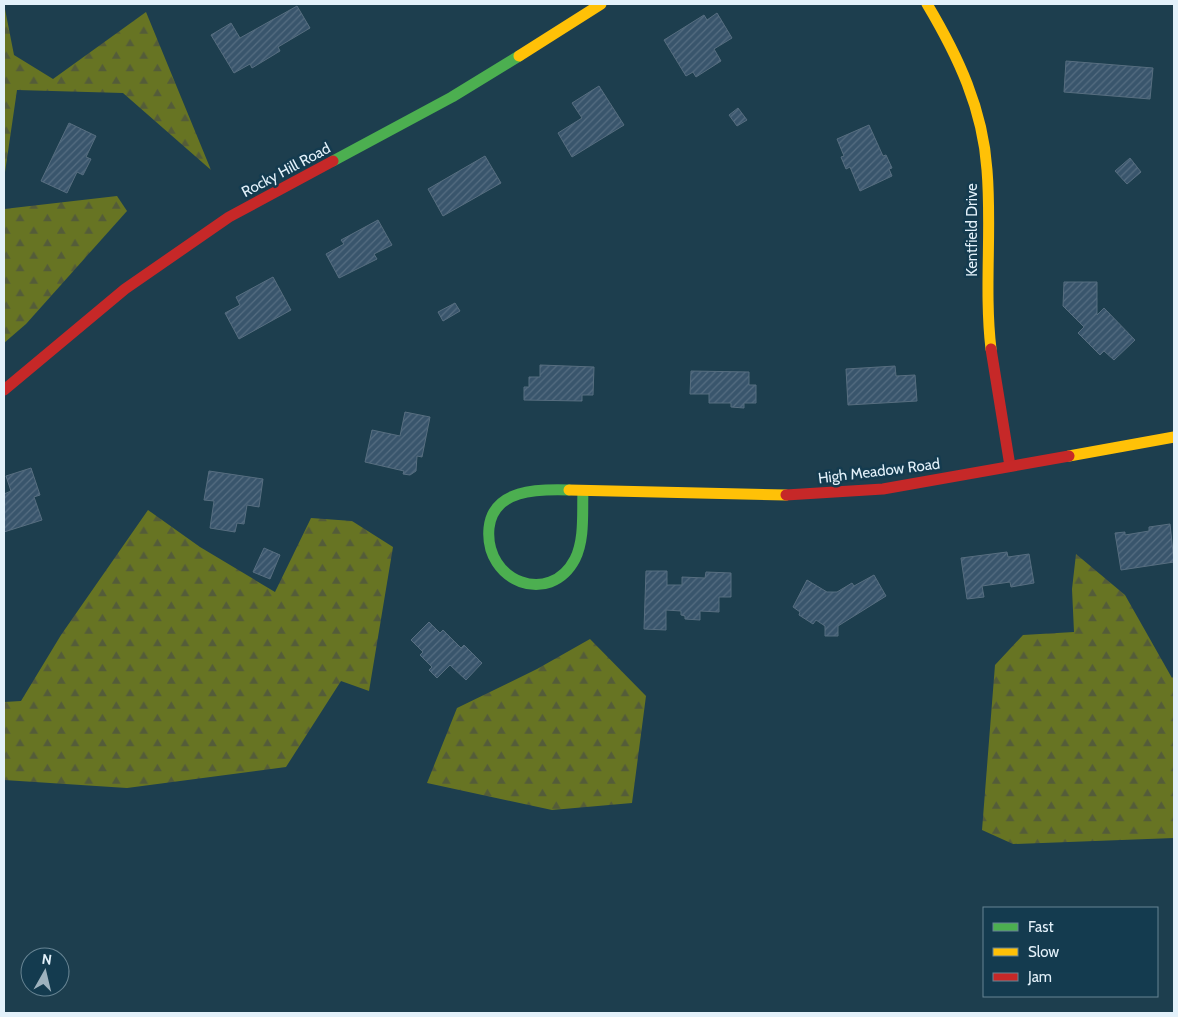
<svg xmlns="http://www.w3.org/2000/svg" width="1178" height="1017" font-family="Cabin,sans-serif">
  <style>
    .forest { fill: url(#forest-firs) }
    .building { fill: url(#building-hatch); stroke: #576e80 }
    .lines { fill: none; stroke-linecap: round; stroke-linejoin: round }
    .fast { stroke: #4caf50; stroke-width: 11 }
    .slow { stroke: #ffc107; stroke-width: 11 }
    .jam { stroke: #c62828; stroke-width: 11 }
    .labels { text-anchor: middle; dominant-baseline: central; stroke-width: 5; stroke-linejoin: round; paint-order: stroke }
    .street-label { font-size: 15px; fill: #e3f1fa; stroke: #143b4f }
  </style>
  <defs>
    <pattern id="forest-firs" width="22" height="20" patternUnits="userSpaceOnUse" patternTransform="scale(1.25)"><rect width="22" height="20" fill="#677423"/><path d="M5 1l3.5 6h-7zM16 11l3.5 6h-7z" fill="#545c39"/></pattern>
    <pattern id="building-hatch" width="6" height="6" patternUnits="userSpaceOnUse" patternTransform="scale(1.25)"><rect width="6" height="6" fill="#39556c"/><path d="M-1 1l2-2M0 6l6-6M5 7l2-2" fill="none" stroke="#566e82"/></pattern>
  </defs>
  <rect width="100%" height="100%" fill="#1d3e4e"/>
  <!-- forest -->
  <g class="forest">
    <path d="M4,4L14,55L53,79L146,12L211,170L123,93L17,90L4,179Z"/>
    <path d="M117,196L127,211L26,324L4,343V209Z"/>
    <path d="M148,510L200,547L275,592L311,518L352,521L393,547L369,691L341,681L286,767L127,788L4,780V702L21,701L61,635Z"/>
    <path d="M1076,554L1125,595L1172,678L1174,676V838L1013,844L982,830L995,665L1023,635L1074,632L1072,589Z"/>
    <path d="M590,639L646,696L632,803L552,810L427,783L457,708L537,669Z"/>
  </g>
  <!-- building -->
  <g class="building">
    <path d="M297,6L310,28L278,47L280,51L252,68L250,64L234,73L211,35L231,23L240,38Z"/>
    <path d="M717,13L732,38L714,49L721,61L696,77L693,72L686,76L664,40L704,15L707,20Z"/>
    <path d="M1066,61L1153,68L1150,99L1064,92Z"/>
    <path d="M599,86L624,125L572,157L558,133L582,118L572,103Z"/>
    <path d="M738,108L747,120L737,126L729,115Z"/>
    <path d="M69,123L96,136L86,157L91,159L83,175L77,172L67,193L41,181Z"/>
    <path d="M869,125L883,156L886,155L892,168L889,169L892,176L860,191L850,167L846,169L841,157L844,156L837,139Z"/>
    <path d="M485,156L501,183L443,216L428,189Z"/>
    <path d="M1130,158L1141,172L1127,184L1115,171Z"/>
    <path d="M378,220L392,245L374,254L377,259L339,278L326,254L344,244L341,240Z"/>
    <path d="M273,277L291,310L239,339L225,313L240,305L236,297Z"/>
    <path d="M1064,282H1097V315L1104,308L1135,340L1114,360L1104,351L1100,355L1078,333L1084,327L1063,306Z"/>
    <path d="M455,303L460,311L443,321L438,312Z"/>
    <path d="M540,365L594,367L593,395H582V401L524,400V387H529V377H540Z"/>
    <path d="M895,366L896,376L915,375L917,401L848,405L846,369Z"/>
    <path d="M691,371L749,372V385H756V403H744V408L731,407V403H709V394H690Z"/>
    <path d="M405,412L430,417L422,457L417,456L416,471L410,475L403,474L404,471L365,462L372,430L400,436Z"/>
    <path d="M31,468L40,495L34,497L42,520L4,532V494L11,491L6,476Z"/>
    <path d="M209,471L263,479L259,507L247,505L244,524L237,523L235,532L210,528L214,501L204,500Z"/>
    <path d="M1170,524L1174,562L1121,570L1115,533L1125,532V535L1149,531V527Z"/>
    <path d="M264,548L280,555L270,579L253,572Z"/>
    <path d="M1007,552L1008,557L1029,554L1034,583L1011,587L1010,582L982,586L984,597L967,599L961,558Z"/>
    <path d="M646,571H667V585H682V577L705,578L706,572L731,573V597H719V612L700,611V620L685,619V616L681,615V611L666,610V630L644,629Z"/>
    <path d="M874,575L886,596L838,626V636H825V626L816,620L813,624L799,615L800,612L793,607L807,580L827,592H837L852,583L854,586Z"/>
    <path d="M429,622L440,633L443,630L461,648L464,645L482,663L466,680L450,665L437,678L429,670L432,667L420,655L423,652L411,640Z"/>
  </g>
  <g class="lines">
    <!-- fast -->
    <g class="fast">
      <path d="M333,161L452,97L519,56"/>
      <path d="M569,490C538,489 493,489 489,528C484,582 550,607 575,559C585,539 582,512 583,491"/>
    </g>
    <!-- slow -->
    <g class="slow">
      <path d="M927,4C958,56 983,109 987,170C992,230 984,289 991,349"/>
      <path d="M519,56L601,4"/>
      <path d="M1069,456L1174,437"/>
      <path d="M569,490L786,495"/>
    </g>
    <!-- jam -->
    <g class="jam">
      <path d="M991,349L1010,466"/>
      <path d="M4,390L125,289L229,217L333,161"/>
      <path d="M786,495L883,489L1069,456"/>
    </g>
  </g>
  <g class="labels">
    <!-- street labels -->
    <g class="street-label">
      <text transform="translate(286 170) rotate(-28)">Rocky Hill Road</text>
      <text transform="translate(972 230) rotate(-90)">Kentfield Drive</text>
      <text transform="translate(879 471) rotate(-7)">High Meadow Road</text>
    </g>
  </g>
  <!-- border -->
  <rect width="1178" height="1017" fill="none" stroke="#e3f1fa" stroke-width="10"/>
  <!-- legend -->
  <rect x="983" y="907" width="175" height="90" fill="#143b4f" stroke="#678493"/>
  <rect x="993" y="923" width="25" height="8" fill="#4caf50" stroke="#678493"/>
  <text x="1028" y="932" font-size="15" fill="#e3f1fa">Fast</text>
  <rect x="993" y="948" width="25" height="8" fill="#ffc107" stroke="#678493"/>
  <text x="1028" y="957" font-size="15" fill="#e3f1fa">Slow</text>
  <rect x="993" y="973" width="25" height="8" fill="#c62828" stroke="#678493"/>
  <text x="1028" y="982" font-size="15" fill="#e3f1fa">Jam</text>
  <!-- north arrow -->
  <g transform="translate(45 972) rotate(8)"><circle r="24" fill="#143b4f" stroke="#678493"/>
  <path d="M0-4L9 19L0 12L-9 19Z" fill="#9eb2be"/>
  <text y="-8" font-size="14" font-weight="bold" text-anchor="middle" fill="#e3f1fa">N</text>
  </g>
</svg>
